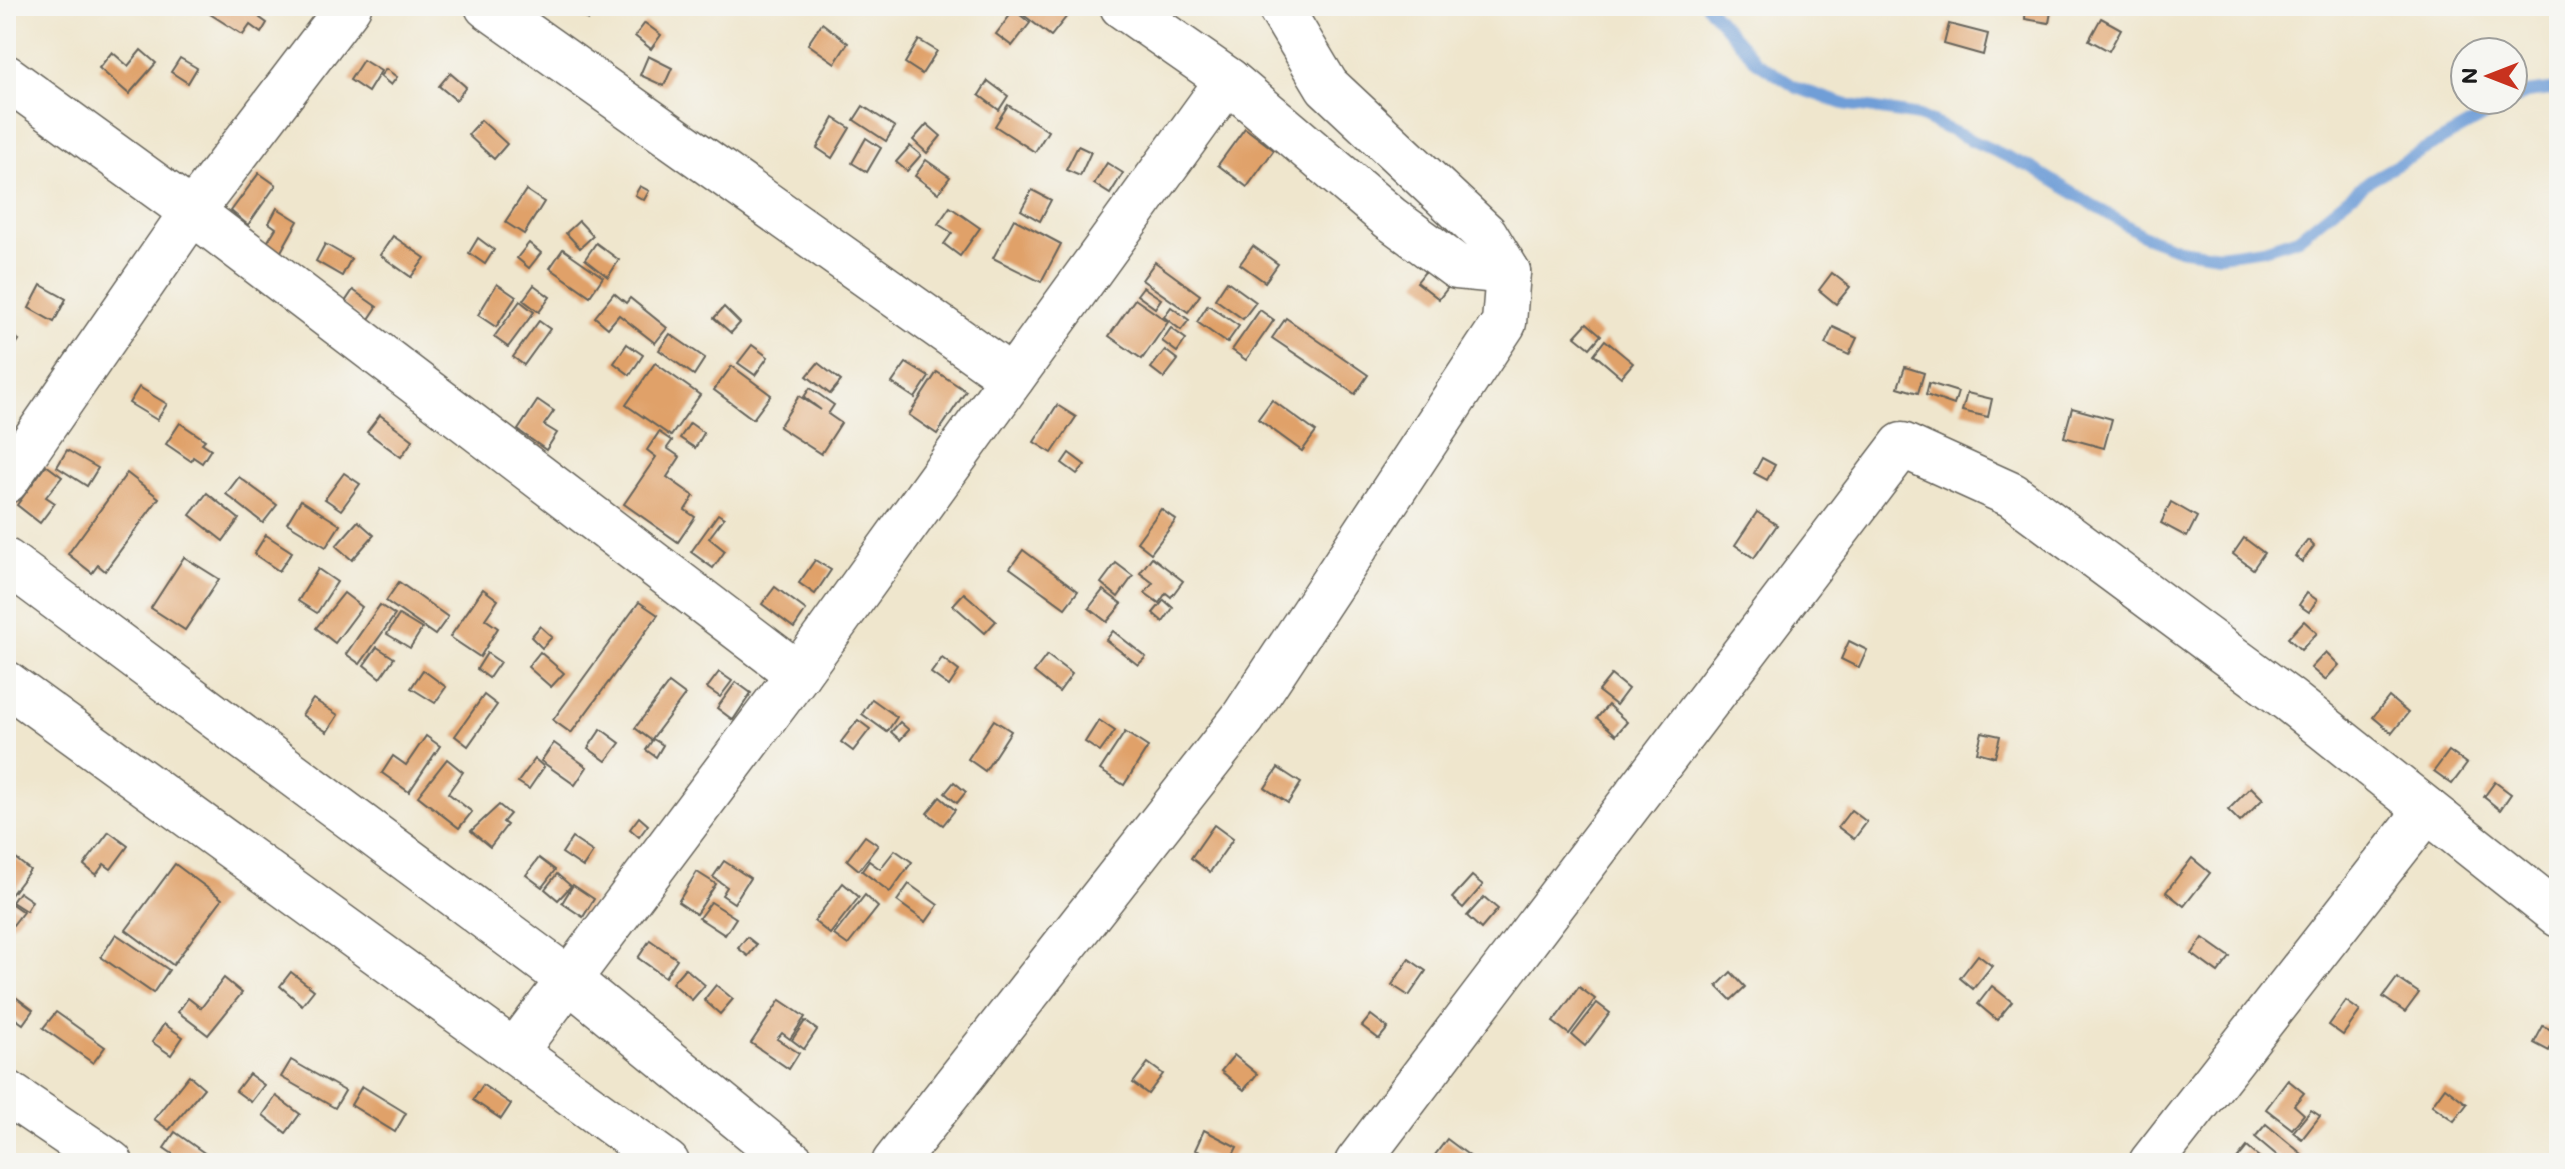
<svg xmlns="http://www.w3.org/2000/svg" width="2565" height="1169" font-family="Mali,sans-serif">
  <style>
    .lines { fill: none; stroke-linecap: round; stroke-linejoin: round }
    .stream { stroke: #6f9ed7; stroke-width: 12 }
    .building { fill: #e0a169 }
    .street-casing { stroke: #66635a; stroke-width: 47 }
    .street { stroke: #fff; stroke-width: 44 }
  </style>
  <rect width="100%" height="100%" fill="#f6f6f2"/>
  <filter id="ink" filterUnits="userSpaceOnUse"><feTurbulence type="fractalNoise" baseFrequency=".0125" numOctaves="2"/><feDisplacementMap in="SourceGraphic" scale="16" xChannelSelector="R" yChannelSelector="G"/><feConvolveMatrix kernelMatrix="1 2 1 2 8 2 1 2 1" color-interpolation-filters="sRGB"/></filter>
  <filter id="wash" filterUnits="userSpaceOnUse"><feTurbulence type="fractalNoise" baseFrequency=".006" numOctaves="4" result="noise"/><feDisplacementMap in="SourceGraphic" scale="32" xChannelSelector="R" yChannelSelector="G"/><feGaussianBlur stdDeviation="1.8" result="paint"/><feColorMatrix in="noise" values="0 0 0 0 0 0 0 0 0 0 0 0 0 0 0 0 0 1.4 0 .05"/><feComposite in="paint" operator="in"/></filter>
  <g filter="url(#wash)">
    <rect width="100%" height="100%" fill="#efe6cd"/>
    <g class="lines">
      <!-- stream -->
      <path class="stream" d="M1707,6L1757,62L1797,88L1844,104L1919,116L2034,169L2144,236L2179,249L2219,255L2264,249L2298,238L2370,180L2526,93L2559,89"/>
    </g>
    <g id="blocks">
      <!-- building -->
      <g class="building">
        <path d="M215,6H239L244,10L246,6H268L260,18L267,23L261,33L250,25L243,35L210,14Z"/>
        <path d="M570,6H595L588,20L568,10Z"/>
        <path d="M1020,6H1054L1067,16L1051,36L1017,10Z"/>
        <path d="M2026,6H2052L2049,23L2025,19Z"/>
        <path d="M1014,10L1030,23L1012,46L996,34Z"/>
        <path d="M2101,18L2121,29L2109,51L2089,40Z"/>
        <path d="M645,23L661,35L651,49L635,36Z"/>
        <path d="M822,23L848,43L835,63L808,44Z"/>
        <path d="M1949,24L1988,34L1983,55L1944,44Z"/>
        <path d="M919,40L937,51L922,74L905,63Z"/>
        <path d="M141,50L156,63L129,94L99,68L112,52L128,66Z"/>
        <path d="M648,56L672,68L664,86L640,75Z"/>
        <path d="M180,58L197,68L188,83L171,72Z"/>
        <path d="M363,60L381,71L368,92L350,80Z"/>
        <path d="M386,69L397,77L391,85L380,76Z"/>
        <path d="M450,73L466,87L456,100L439,86Z"/>
        <path d="M988,81L1008,96L999,110L979,95Z"/>
        <path d="M1008,105L1048,131L1035,152L995,126Z"/>
        <path d="M863,106L895,127L886,141L854,120Z"/>
        <path d="M834,118L850,128L832,158L817,148Z"/>
        <path d="M481,120L507,144L494,159L468,135Z"/>
        <path d="M927,124L941,136L927,153L913,140Z"/>
        <path d="M1245,128L1274,150L1247,187L1218,165Z"/>
        <path d="M866,138L881,148L867,172L852,163Z"/>
        <path d="M910,146L921,155L907,171L896,162Z"/>
        <path d="M1078,146L1091,152L1080,176L1066,170Z"/>
        <path d="M926,160L950,177L938,193L915,176Z"/>
        <path d="M1107,163L1123,173L1110,194L1094,184Z"/>
        <path d="M259,173L276,185L248,225L231,211Z"/>
        <path d="M640,186L649,191L644,200L635,195Z"/>
        <path d="M526,190L544,202L524,234L505,222Z"/>
        <path d="M1032,190L1051,200L1040,221L1021,210Z"/>
        <path d="M950,207L980,228L960,256L944,244L952,233L938,224Z"/>
        <path d="M277,208L298,221L279,255L265,246L276,228L269,223Z"/>
        <path d="M1014,219L1061,244L1041,282L993,258Z"/>
        <path d="M579,221L593,236L580,248L566,233Z"/>
        <path d="M393,236L425,258L411,277L380,255Z"/>
        <path d="M478,238L494,250L485,264L469,253Z"/>
        <path d="M529,243L541,253L529,268L517,258Z"/>
        <path d="M596,243L619,260L608,277L585,259Z"/>
        <path d="M325,244L351,259L342,276L316,261Z"/>
        <path d="M1253,246L1278,264L1265,282L1240,264Z"/>
        <path d="M563,249L603,277L590,296L550,268Z"/>
        <path d="M1155,262L1200,295L1188,312L1142,280Z"/>
        <path d="M1428,268L1450,285L1439,299L1417,282Z"/>
        <path d="M1832,273L1850,287L1836,304L1819,290Z"/>
        <path d="M1227,281L1256,302L1243,319L1215,299Z"/>
        <path d="M497,284L516,297L496,327L478,315Z"/>
        <path d="M41,285L66,299L54,322L29,308Z"/>
        <path d="M534,285L550,297L539,312L523,300Z"/>
        <path d="M1143,287L1161,299L1155,308L1137,295Z"/>
        <path d="M353,290L377,307L367,322L343,305Z"/>
        <path d="M614,293L626,303L630,298L667,328L655,343L619,315L608,328L595,317Z"/>
        <path d="M1135,299L1168,322L1142,359L1109,336Z"/>
        <path d="M520,301L534,312L508,347L494,337Z"/>
        <path d="M1208,305L1239,326L1227,343L1197,322Z"/>
        <path d="M724,307L740,323L731,333L714,318Z"/>
        <path d="M1171,307L1189,320L1181,330L1164,317Z"/>
        <path d="M1260,310L1274,320L1246,360L1232,350Z"/>
        <path d="M1286,318L1368,375L1355,394L1272,338Z"/>
        <path d="M539,321L550,329L524,365L513,357Z"/>
        <path d="M1587,323L1601,335L1590,348L1575,336Z"/>
        <path d="M1833,327L1857,338L1849,355L1825,344Z"/>
        <path d="M1171,328L1186,339L1177,352L1162,341Z"/>
        <path d="M6,331L19,340L6,359Z"/>
        <path d="M670,334L705,358L694,375L659,350Z"/>
        <path d="M1605,340L1633,363L1621,377L1594,354Z"/>
        <path d="M627,344L643,355L630,375L614,363Z"/>
        <path d="M752,345L768,357L755,375L738,363Z"/>
        <path d="M1165,350L1178,360L1164,378L1151,368Z"/>
        <path d="M655,363L700,395L671,436L626,405Z"/>
        <path d="M818,363L841,381L830,394L807,376Z"/>
        <path d="M906,363L929,377L915,398L892,383Z"/>
        <path d="M732,366L771,395L753,419L714,390Z"/>
        <path d="M1905,367L1924,373L1918,393L1898,387Z"/>
        <path d="M937,372L966,391L937,434L909,415Z"/>
        <path d="M1929,383L1958,392L1954,405L1926,395Z"/>
        <path d="M139,387L167,404L157,420L129,403Z"/>
        <path d="M810,388L834,405L828,414L841,423L821,454L779,427L799,396L821,410L804,397Z"/>
        <path d="M1967,393L1992,399L1988,417L1962,411Z"/>
        <path d="M538,400L554,411L544,425L557,433L546,450L518,430Z"/>
        <path d="M1272,400L1316,432L1302,451L1258,419Z"/>
        <path d="M1057,405L1076,417L1052,453L1034,442Z"/>
        <path d="M2072,408L2112,419L2104,448L2064,437Z"/>
        <path d="M380,415L413,440L401,457L367,432Z"/>
        <path d="M180,423L205,440L202,443L211,449L202,463L193,457L191,461L166,444Z"/>
        <path d="M690,423L704,433L695,448L680,438Z"/>
        <path d="M659,432L672,441L667,448L680,457L667,477L694,496L685,510L695,517L678,542L624,504L656,457L647,450Z"/>
        <path d="M67,450L98,468L87,486L57,467Z"/>
        <path d="M1069,453L1085,465L1077,474L1062,463Z"/>
        <path d="M1762,458L1775,465L1767,480L1754,473Z"/>
        <path d="M46,465L62,477L46,497L55,503L40,523L17,505Z"/>
        <path d="M127,473L159,498L105,571L98,565L92,573L68,554Z"/>
        <path d="M344,473L360,484L341,510L325,499Z"/>
        <path d="M239,477L277,505L263,523L226,494Z"/>
        <path d="M207,493L239,519L223,541L190,515Z"/>
        <path d="M301,500L340,525L326,547L287,523Z"/>
        <path d="M2171,502L2197,517L2187,537L2161,523Z"/>
        <path d="M1161,509L1176,520L1151,553L1137,542Z"/>
        <path d="M1757,512L1777,525L1754,558L1735,545Z"/>
        <path d="M718,514L724,518L709,538L725,551L713,568L691,552Z"/>
        <path d="M358,521L374,535L352,560L336,546Z"/>
        <path d="M266,535L292,552L279,571L254,554Z"/>
        <path d="M2244,538L2264,553L2253,569L2233,554Z"/>
        <path d="M2308,540L2314,546L2302,562L2295,556Z"/>
        <path d="M1023,550L1078,591L1065,608L1010,568Z"/>
        <path d="M184,557L219,579L185,630L151,608Z"/>
        <path d="M1152,557L1183,581L1171,597L1166,593L1159,603L1145,593L1153,583L1140,573Z"/>
        <path d="M815,560L831,570L815,594L799,583Z"/>
        <path d="M1116,563L1133,576L1118,597L1101,583Z"/>
        <path d="M318,569L337,582L317,613L298,601Z"/>
        <path d="M399,582L448,617L435,635L386,601Z"/>
        <path d="M775,587L806,610L794,628L762,604Z"/>
        <path d="M483,589L498,600L485,619L498,628L480,657L450,637Z"/>
        <path d="M1103,590L1122,604L1107,622L1089,608Z"/>
        <path d="M344,593L362,607L335,643L316,628Z"/>
        <path d="M964,593L996,621L985,633L953,605Z"/>
        <path d="M2307,593L2317,600L2309,612L2299,605Z"/>
        <path d="M1164,600L1173,608L1163,622L1153,613Z"/>
        <path d="M639,602L658,615L571,733L553,720Z"/>
        <path d="M380,605L395,615L360,664L346,654Z"/>
        <path d="M399,615L422,629L410,648L387,634Z"/>
        <path d="M2304,621L2317,633L2301,650L2288,638Z"/>
        <path d="M540,626L552,637L542,648L531,637Z"/>
        <path d="M1113,631L1146,657L1138,665L1106,640Z"/>
        <path d="M1849,641L1867,650L1859,668L1841,659Z"/>
        <path d="M377,647L394,658L380,678L364,665Z"/>
        <path d="M540,652L564,673L551,687L528,667Z"/>
        <path d="M2326,652L2339,665L2325,680L2311,668Z"/>
        <path d="M487,653L500,662L489,678L477,669Z"/>
        <path d="M1047,655L1072,674L1059,692L1034,672Z"/>
        <path d="M942,658L959,671L949,686L931,673Z"/>
        <path d="M423,670L446,687L435,703L411,688Z"/>
        <path d="M719,672L732,681L720,697L707,688Z"/>
        <path d="M1611,675L1628,689L1616,705L1598,691Z"/>
        <path d="M736,682L751,693L733,720L717,708Z"/>
        <path d="M669,683L685,695L651,740L635,728Z"/>
        <path d="M484,695L497,705L468,746L455,736Z"/>
        <path d="M2389,697L2408,713L2392,733L2373,717Z"/>
        <path d="M313,699L338,715L327,732L302,715Z"/>
        <path d="M872,699L897,717L887,732L862,714Z"/>
        <path d="M1608,705L1627,722L1616,735L1597,718Z"/>
        <path d="M858,720L870,729L853,751L841,742Z"/>
        <path d="M994,720L1011,731L985,771L968,759Z"/>
        <path d="M1099,720L1115,731L1100,752L1085,742Z"/>
        <path d="M900,722L909,730L900,740L891,732Z"/>
        <path d="M601,729L620,743L606,761L588,748Z"/>
        <path d="M1125,732L1148,747L1124,785L1100,770Z"/>
        <path d="M1982,732L2000,736L1995,757L1977,752Z"/>
        <path d="M426,736L440,746L409,792L382,773L393,756L406,765Z"/>
        <path d="M653,739L663,745L656,757L646,750Z"/>
        <path d="M554,743L587,767L575,785L541,761Z"/>
        <path d="M2449,751L2467,764L2452,784L2434,771Z"/>
        <path d="M447,759L463,772L448,793L472,812L459,828L418,796Z"/>
        <path d="M535,759L544,767L529,789L518,782Z"/>
        <path d="M1278,768L1301,783L1288,803L1265,788Z"/>
        <path d="M954,782L966,792L957,803L945,793Z"/>
        <path d="M2495,782L2511,794L2500,810L2484,797Z"/>
        <path d="M2251,787L2263,799L2240,822L2228,810Z"/>
        <path d="M940,797L955,810L943,825L927,813Z"/>
        <path d="M499,805L510,814L503,822L507,825L490,847L471,831Z"/>
        <path d="M1851,810L1867,822L1854,839L1838,827Z"/>
        <path d="M639,817L648,825L639,837L630,829Z"/>
        <path d="M1214,825L1233,839L1210,872L1191,858Z"/>
        <path d="M109,832L128,846L111,869L104,864L96,875L84,865Z"/>
        <path d="M865,836L878,845L859,870L847,860Z"/>
        <path d="M572,838L593,852L583,867L562,853Z"/>
        <path d="M895,850L912,862L890,892L862,871L869,861L880,869Z"/>
        <path d="M6,851L30,870L10,896L6,893Z"/>
        <path d="M539,858L555,870L542,887L526,875Z"/>
        <path d="M2192,858L2210,873L2184,906L2166,892Z"/>
        <path d="M724,861L750,878L734,903L722,895L727,887L713,877Z"/>
        <path d="M175,864L222,899L173,965L126,930Z"/>
        <path d="M697,872L716,884L696,914L678,902Z"/>
        <path d="M557,874L571,886L558,900L545,889Z"/>
        <path d="M1472,876L1483,885L1463,908L1452,898Z"/>
        <path d="M843,883L859,897L830,934L814,921Z"/>
        <path d="M909,884L938,905L926,922L897,901Z"/>
        <path d="M573,885L594,899L583,917L562,903Z"/>
        <path d="M19,892L32,901L26,911L12,902Z"/>
        <path d="M865,895L878,907L848,945L834,935Z"/>
        <path d="M1484,897L1498,909L1481,929L1467,916Z"/>
        <path d="M6,900L23,912L13,925L6,920Z"/>
        <path d="M711,902L736,918L725,935L699,918Z"/>
        <path d="M116,934L169,970L153,993L101,957Z"/>
        <path d="M747,937L757,945L748,956L738,948Z"/>
        <path d="M2203,938L2230,957L2218,973L2192,954Z"/>
        <path d="M650,940L677,959L665,977L638,958Z"/>
        <path d="M1978,955L1992,966L1973,989L1960,978Z"/>
        <path d="M1409,959L1426,971L1409,996L1392,985Z"/>
        <path d="M685,968L705,985L692,1000L672,983Z"/>
        <path d="M291,972L314,990L302,1005L280,986Z"/>
        <path d="M1731,972L1745,987L1731,1000L1717,986Z"/>
        <path d="M224,978L242,993L208,1035L178,1012L188,998L201,1008Z"/>
        <path d="M2397,978L2419,993L2405,1012L2383,997Z"/>
        <path d="M716,985L733,999L720,1014L704,1000Z"/>
        <path d="M1992,986L2012,1002L1997,1020L1978,1004Z"/>
        <path d="M1579,987L1595,999L1569,1034L1553,1022Z"/>
        <path d="M13,995L33,1010L23,1024L6,1012Z"/>
        <path d="M780,1000L805,1017L790,1039L782,1033L777,1039L799,1053L789,1069L751,1043Z"/>
        <path d="M2346,1001L2360,1011L2343,1035L2329,1025Z"/>
        <path d="M1597,1003L1610,1013L1585,1046L1572,1035Z"/>
        <path d="M56,1012L105,1047L93,1063L43,1028Z"/>
        <path d="M1371,1015L1388,1028L1379,1039L1362,1026Z"/>
        <path d="M805,1021L817,1030L804,1049L792,1040Z"/>
        <path d="M164,1024L183,1037L171,1055L152,1042Z"/>
        <path d="M2543,1026L2558,1033L2549,1051L2534,1043Z"/>
        <path d="M1234,1055L1257,1074L1244,1090L1221,1071Z"/>
        <path d="M291,1060L345,1091L335,1108L281,1077Z"/>
        <path d="M1148,1063L1163,1074L1148,1094L1133,1083Z"/>
        <path d="M249,1074L264,1085L251,1102L236,1091Z"/>
        <path d="M189,1075L204,1088L169,1130L154,1119Z"/>
        <path d="M2288,1080L2304,1093L2294,1105L2304,1114L2292,1129L2266,1109Z"/>
        <path d="M483,1085L511,1104L501,1119L473,1100Z"/>
        <path d="M362,1086L406,1113L395,1132L351,1105Z"/>
        <path d="M2445,1087L2467,1104L2454,1121L2432,1105Z"/>
        <path d="M276,1096L300,1114L286,1133L263,1115Z"/>
        <path d="M2311,1110L2320,1116L2302,1139L2293,1132Z"/>
        <path d="M2266,1124L2302,1154L2294,1163H2286L2255,1137Z"/>
        <path d="M1204,1130L1237,1147L1229,1163L1195,1150Z"/>
        <path d="M175,1132L210,1157L206,1163H186L164,1148Z"/>
        <path d="M1447,1139L1479,1163H1429Z"/>
        <path d="M2247,1147L2266,1163H2234Z"/>
      </g>
    </g>
  </g>
  <g filter="url(#ink)">
    <use href="#blocks" fill-opacity="0" stroke="#66635a" stroke-width="2"/>
    <g class="lines">
      <!-- street casing -->
      <g class="street-casing">
        <g id="street">
          <path d="M487,6L1012,378"/>
          <path d="M1122,6L1228,80L1390,218L1457,267L1508,272"/>
          <path d="M6,77L192,212L798,674"/>
          <path d="M6,481L192,212L349,6"/>
          <path d="M6,561L568,979L793,1163"/>
          <path d="M6,683L667,1163"/>
          <path d="M516,1050L798,674L1228,80"/>
          <path d="M6,1092L111,1163"/>
          <path d="M894,1163L1243,718L1504,323L1508,272L1485,234L1327,86L1279,6"/>
          <path d="M1357,1163L1902,445L2012,495L2289,700L2559,915"/>
          <path d="M2151,1163L2427,810"/>
        </g>
      </g>
      <!-- street -->
      <use href="#street" class="street"/>
    </g>
  </g>
  <!-- margin -->
  <rect width="2565" height="1169" fill="none" stroke="#f6f6f2" stroke-width="32"/>
  <!-- north arrow -->
  <g transform="translate(2489 76) rotate(270)"><circle r="38" fill="#f6f6f2" stroke="#9f9f9c" stroke-width="2"/>
  <path d="M0-6L14 30L0 20L-14 30Z" fill="#c8321e"/>
  <text y="-12" font-size="22" font-weight="bold" text-anchor="middle" fill="#1c1c1c">N</text>
  </g>
</svg>
